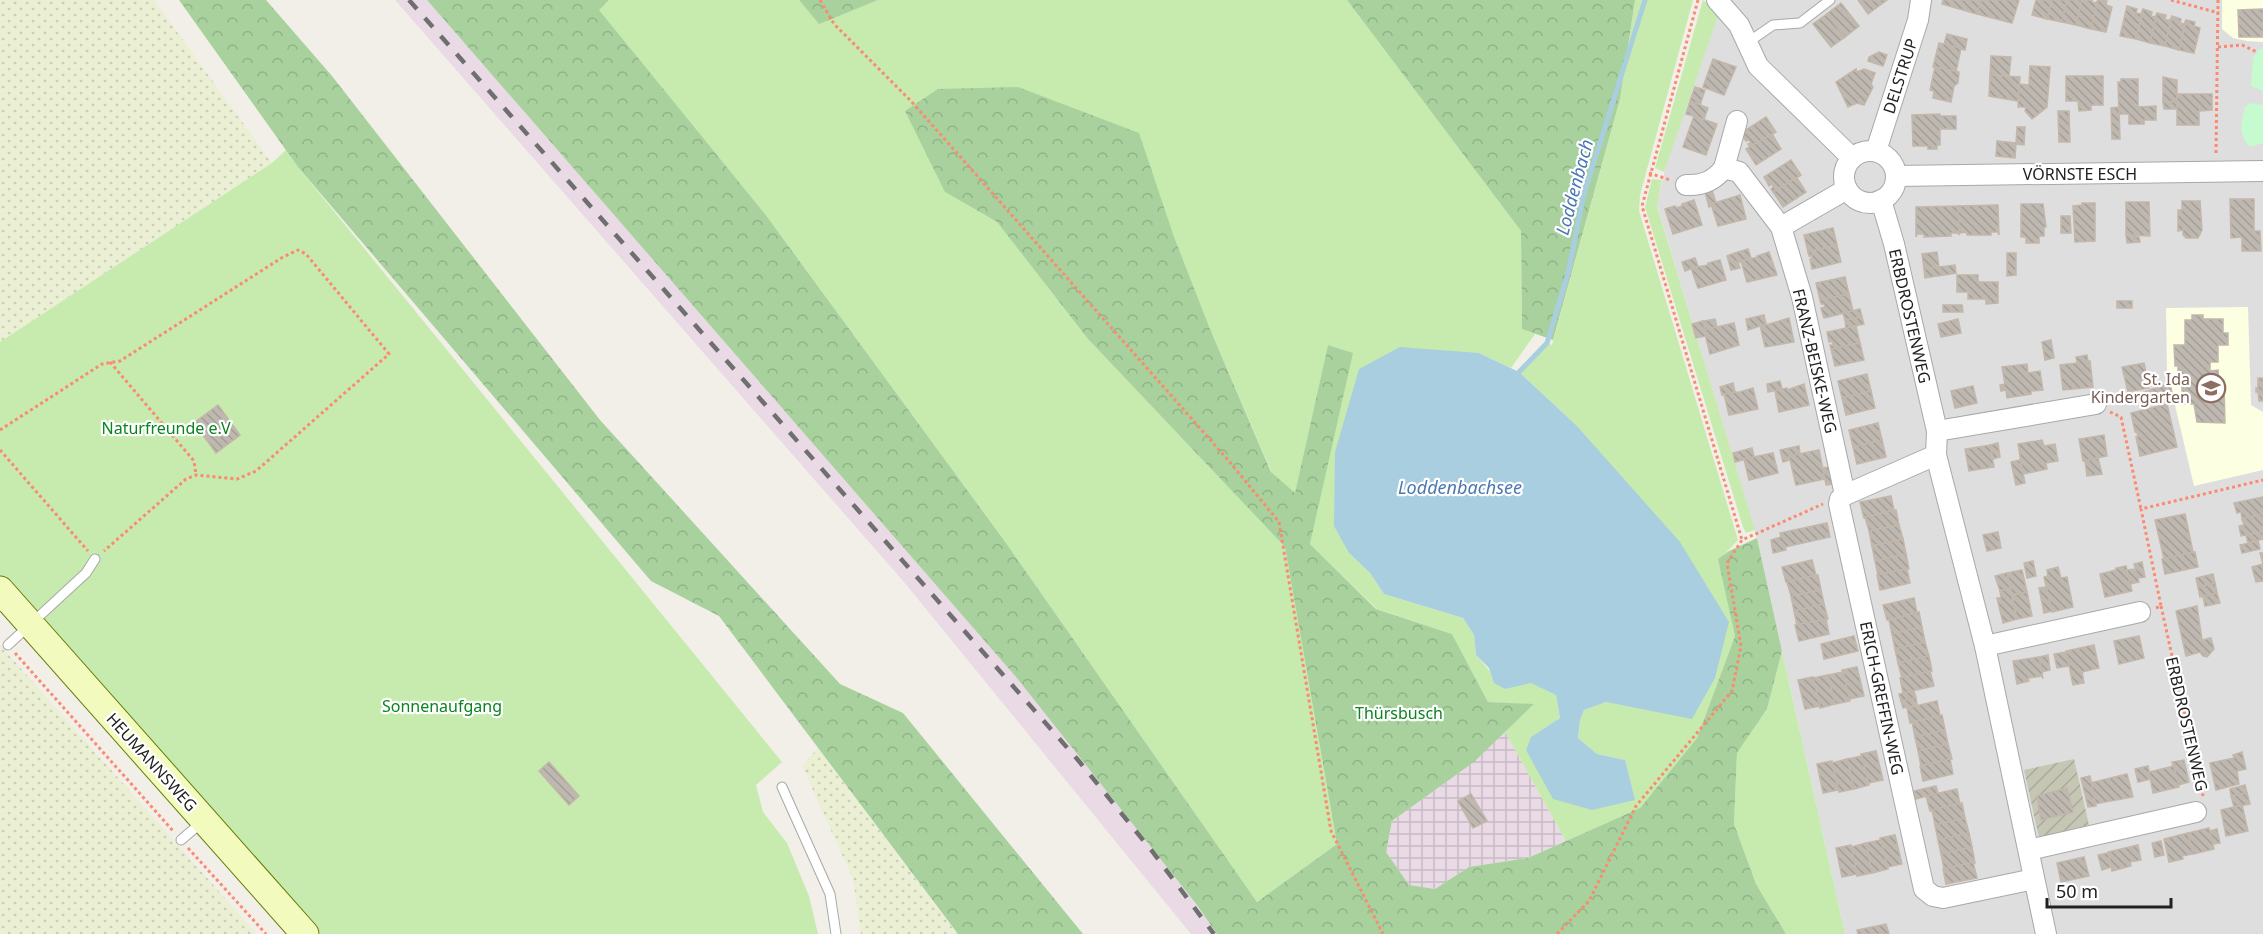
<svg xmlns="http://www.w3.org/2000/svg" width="2263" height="934" font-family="'Noto Sans',sans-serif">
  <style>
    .residential { fill: #dfdede }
    .industrial { fill: url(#industrial-grid) }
    .education { fill: #fdffe3 }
    .railway { fill: #eadae6 }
    .construction { fill: url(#construction-furrows) }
    .farmland { fill: url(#farmland-dots) }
    .grass { fill: #c7ebae }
    .forest { fill: url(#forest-crowns) }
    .park { fill: #c6facf }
    .water { fill: #a9cedf }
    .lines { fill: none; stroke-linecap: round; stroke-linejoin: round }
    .stream { stroke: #a9cedf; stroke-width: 5 }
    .building { fill: url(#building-back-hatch); stroke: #c3b7aa; stroke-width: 1.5 }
    .lane-casing { stroke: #a8a8a8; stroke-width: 11 }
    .street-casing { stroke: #a8a8a8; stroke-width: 22 }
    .secondary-casing { stroke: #657c04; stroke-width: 29 }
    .path { stroke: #fb8a70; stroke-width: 3; stroke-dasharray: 3 3; stroke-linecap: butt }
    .lane { stroke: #fff; stroke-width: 9 }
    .street { stroke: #fff; stroke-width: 20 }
    .secondary { stroke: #f2fabd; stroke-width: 27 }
    .rail { stroke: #6f6f6f; stroke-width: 4.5; stroke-dasharray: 12 12; stroke-linecap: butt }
    .labels { text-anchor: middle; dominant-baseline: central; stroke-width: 4.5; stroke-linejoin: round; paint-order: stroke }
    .street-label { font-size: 16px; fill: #212121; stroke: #fff }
    .education-label { font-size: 16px; fill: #785e54; stroke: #fff; text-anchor: end }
    .park-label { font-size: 16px; fill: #0b831f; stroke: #fff }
    .water-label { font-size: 18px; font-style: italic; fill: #4c77b3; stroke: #fff }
  </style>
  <defs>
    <pattern id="industrial-grid" width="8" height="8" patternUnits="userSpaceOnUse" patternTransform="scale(1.5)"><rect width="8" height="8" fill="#eadae6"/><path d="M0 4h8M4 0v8" fill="none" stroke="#c8bbc5"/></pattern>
    <pattern id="construction-furrows" width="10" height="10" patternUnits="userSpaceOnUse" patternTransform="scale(1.5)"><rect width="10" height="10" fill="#c5c6b3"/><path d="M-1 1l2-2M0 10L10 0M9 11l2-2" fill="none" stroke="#a9aa9a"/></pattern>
    <pattern id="farmland-dots" width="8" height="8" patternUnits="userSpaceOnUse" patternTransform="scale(1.5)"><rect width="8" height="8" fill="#ebf0d4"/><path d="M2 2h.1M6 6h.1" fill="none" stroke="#c9ceb6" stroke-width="1.8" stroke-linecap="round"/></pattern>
    <pattern id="forest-crowns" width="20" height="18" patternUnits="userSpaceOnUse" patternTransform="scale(1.5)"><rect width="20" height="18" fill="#a8d19d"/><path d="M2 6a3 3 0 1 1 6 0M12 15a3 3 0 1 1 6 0" fill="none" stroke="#90b387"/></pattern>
    <pattern id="building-back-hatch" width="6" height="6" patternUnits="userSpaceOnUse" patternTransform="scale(1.5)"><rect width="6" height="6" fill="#beb8b1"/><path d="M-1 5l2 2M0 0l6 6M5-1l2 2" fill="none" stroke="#a39e98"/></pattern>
  </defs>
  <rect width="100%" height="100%" fill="#f1efe8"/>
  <!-- residential -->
  <path class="residential" d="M1718,0H2263V934H1845L1757,538L1657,205L1666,165Z"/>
  <!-- industrial -->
  <path class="industrial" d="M1505,732L1566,841L1528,858L1469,867L1435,889L1409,885L1386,852L1392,821L1474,762Z"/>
  <!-- education -->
  <g class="education">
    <path d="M2222,0H2263V42L2247,41L2233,38L2222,29Z"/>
    <path d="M2248,307L2251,405L2263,412V470L2194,486L2167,371L2166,308Z"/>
  </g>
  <!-- railway -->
  <path class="railway" d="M395,0H427L1016,677L1197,905L1217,934H1191L904,582Z"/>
  <!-- construction -->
  <path class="construction" d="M2074,759L2089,825L2039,838L2024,770Z"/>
  <!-- farmland -->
  <g class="farmland">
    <path d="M0,0H154L272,163L0,342Z"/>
    <path d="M0,645L257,934H0Z"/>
    <path d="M818,748L957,934H861L853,879L802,766Z"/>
  </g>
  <!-- grass -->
  <g class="grass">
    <path d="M609,0H799L819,23L878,0H1347L1521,231L1522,329L1535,334L1511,368L1479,353L1349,553L1370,573L1384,594L1463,618L1474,635L1476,655L1505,689L1531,682L1556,695L1560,718L1532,737L1526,750L1625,760L1597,754L1578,738L1580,720L1584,710L1606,702L1692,718L1576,425L1519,372L1547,343L1552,345L1620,99L1635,0H1693L1640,195L1639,211L1738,540L1719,560L1735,636L1697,738L1640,808L1566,841L1505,732L1533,705L1488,702L1452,634L1377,609L1310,544L1352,353L1328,345L1295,494L1272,473L1210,329L1173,234L945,192L997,222L1088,339L1285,547L1337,844L1257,902L1006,543L765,214L598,10Z"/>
    <path d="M1703,0L1719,13L1664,172L1655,168Z"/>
    <path d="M286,150L298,167L782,762L756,785L763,812L787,843L809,896L818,934H321L0,579V342L272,163Z"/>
    <path d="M1652,179L1662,180L1657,206L1755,530L1746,533L1743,527L1645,207Z"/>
    <path d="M1782,651L1845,934H1786L1756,884L1734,824L1737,753L1767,709Z"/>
  </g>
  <!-- forest -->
  <g class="forest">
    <path d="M179,0H266L332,76L600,420L840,684L903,713L1083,934H958L719,616L651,581L298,167Z"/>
    <path d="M427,0H609L599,10L765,214L1006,543L1257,902L1337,844L1285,547L1088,339L997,222L945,192L905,111L938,89L1018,87L1139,133L1173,234L1210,329L1271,472L1295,493L1328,345L1353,353L1310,544L1376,609L1452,634L1488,702L1534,704L1474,762L1392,821L1386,852L1409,885L1435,889L1469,867L1528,858L1640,808L1697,738L1735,636L1718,559L1729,551L1757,538L1782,651L1767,709L1737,753L1734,824L1756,884L1786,934H1217L1197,905L1016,677Z"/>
    <path d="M799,0H878L819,24Z"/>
    <path d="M1347,0H1635L1620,99L1553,340L1522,329L1521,231Z"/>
  </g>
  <!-- park -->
  <g class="park">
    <path d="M2259,49H2263V91L2251,86L2253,58Z"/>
    <path d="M2251,103L2263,105V143L2250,147C2238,135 2241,122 2245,107Z"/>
  </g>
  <!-- water -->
  <path class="water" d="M1400,347L1479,353L1519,372L1576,425L1680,542L1729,622L1715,678L1692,719L1606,702L1584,710L1580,720L1578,738L1597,754L1625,760L1635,800L1592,810L1553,799L1526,750L1531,737L1560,718L1556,695L1531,683L1505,689L1494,683L1489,668L1476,655L1474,635L1463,618L1384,594L1370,573L1349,553L1334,526L1335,452L1359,369Z"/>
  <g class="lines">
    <!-- stream -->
    <path class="stream" d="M1519,372L1547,343L1568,273L1584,194L1645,0"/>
  </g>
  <!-- building -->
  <g class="building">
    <path d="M1858,0H1887L1868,14Z"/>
    <path d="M1943,0H1981L1977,14L1942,4Z"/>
    <path d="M1981,0H2019L2012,23L1977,14Z"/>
    <path d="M2036,0H2052L2047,19L2032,15Z"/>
    <path d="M2052,0H2067L2062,22L2047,19Z"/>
    <path d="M2067,0H2082L2076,25L2062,22Z"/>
    <path d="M2082,0H2092V2L2096,3L2098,0L2091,29L2076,25Z"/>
    <path d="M2098,0L2107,1L2106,5L2112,7L2106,32L2091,29Z"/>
    <path d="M1841,3L1859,26L1845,37L1827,14Z"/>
    <path d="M2127,6L2137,9L2136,13L2141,14L2143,9L2136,39L2120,36Z"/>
    <path d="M2143,9L2152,12L2151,16L2155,17L2157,13L2150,43L2136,39Z"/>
    <path d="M2263,9V37H2239L2238,10Z"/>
    <path d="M2157,13L2166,15L2165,20H2170L2172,16L2165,46L2150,43Z"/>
    <path d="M1827,14L1845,37L1831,47L1813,24Z"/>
    <path d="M2172,16L2181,19L2180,23L2184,24L2186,20L2179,50L2165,46Z"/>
    <path d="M2186,20L2195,22L2194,26L2200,28L2194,53L2179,50Z"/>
    <path d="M1947,34L1967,39L1965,50L1944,44Z"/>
    <path d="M1939,43L1961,48L1956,72L1933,67Z"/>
    <path d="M1879,52L1887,55L1883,66L1868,61L1869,57Z"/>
    <path d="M1991,56L2011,57L2009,76L1990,75Z"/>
    <path d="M1713,59L1736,67L1724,95L1703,87Z"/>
    <path d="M2030,66L2050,67L2047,107L2032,119L2025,111L2026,107H2018L2019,84L2029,85Z"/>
    <path d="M1935,67L1959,72L1958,83L1954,86L1951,102L1933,98L1934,91L1930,90Z"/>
    <path d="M1856,69L1857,72L1864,69L1875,73L1871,84L1873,87L1864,105L1857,103L1848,107L1836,82Z"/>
    <path d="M1990,75L2020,77L2018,101L1989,96Z"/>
    <path d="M2066,76H2103V105H2091V110L2079,111L2078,101H2066Z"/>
    <path d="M2163,77L2177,80V102H2163Z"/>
    <path d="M2121,79H2138V107L2156,106V120H2144V124H2129V114H2119L2118,82H2121Z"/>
    <path d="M1695,87L1705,90L1700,105L1690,101Z"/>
    <path d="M2177,94H2212V110L2199,111V125H2177Z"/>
    <path d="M1690,101L1708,108L1704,119L1686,114Z"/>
    <path d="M2163,102H2177V109H2164Z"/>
    <path d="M2119,107L2120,139H2112L2111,108Z"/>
    <path d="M2058,111H2069L2070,142H2059Z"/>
    <path d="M1940,114V116H1956V129H1940V145H1937V149H1928V146H1913L1912,115Z"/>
    <path d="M1694,116L1717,124L1706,155L1683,147Z"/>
    <path d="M1766,117L1776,132L1750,148L1748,144L1751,143L1749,140L1746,141L1741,133Z"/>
    <path d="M2017,127H2025L2024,145L2016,144Z"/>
    <path d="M1772,134L1781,149L1756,165L1746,149Z"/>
    <path d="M1997,141L2016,143L2015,158L1996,156Z"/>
    <path d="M1791,160L1801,175L1773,192L1771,189L1773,187L1772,184L1769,186L1764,177Z"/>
    <path d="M1801,175L1797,178L1806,192L1783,207L1773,192Z"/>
    <path d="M1712,190L1716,203L1709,207L1705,192Z"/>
    <path d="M1740,195L1746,219L1718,226L1711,204Z"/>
    <path d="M2230,199H2254V231H2260L2261,251H2242V237L2231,238Z"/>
    <path d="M1694,200L1702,225L1673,234L1665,209L1675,206L1676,208L1682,206V204Z"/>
    <path d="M2182,201H2200L2202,230L2198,238H2186L2183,235V230L2178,231V210H2182Z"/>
    <path d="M2126,202H2149L2150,236L2126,235Z"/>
    <path d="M2082,203H2095V241L2075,242L2073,206L2082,205Z"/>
    <path d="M2021,204H2043L2046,227H2044V236H2039V243H2026V237H2021Z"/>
    <path d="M1998,205L1999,235L1998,232H1991V235H1967L1966,232L1960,233L1959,235L1958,206Z"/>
    <path d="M1958,206L1959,235L1958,233H1951V236L1924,237V234H1917L1916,237V207Z"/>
    <path d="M2061,216H2070L2071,233H2061Z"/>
    <path d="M1833,228L1837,245L1808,252L1804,235Z"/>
    <path d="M2126,235H2135L2136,237H2139L2140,242L2127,243Z"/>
    <path d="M1837,245L1841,262L1812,269L1810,259H1812V255L1809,256L1808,252Z"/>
    <path d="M1748,249L1751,258L1738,263L1735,253Z"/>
    <path d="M1769,252L1777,275L1747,282L1741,261L1758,257L1757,256Z"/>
    <path d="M1937,252L1939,267L1924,269L1922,254Z"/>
    <path d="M1735,253L1740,268L1731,270L1727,256Z"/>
    <path d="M2007,253H2016V275L2007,276Z"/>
    <path d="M1695,258L1698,266L1685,271L1682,262Z"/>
    <path d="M1720,260L1726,280L1698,288L1691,268L1708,265V263Z"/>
    <path d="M1955,265L1956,273L1925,278L1924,269Z"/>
    <path d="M1957,275H1978V282H1998V303L1986,304V299H1968V292H1957Z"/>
    <path d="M1845,277L1849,294L1820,300L1816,283Z"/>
    <path d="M1849,294L1853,311L1824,318L1821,308L1825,307L1824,304H1821L1820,300Z"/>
    <rect x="2117" y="301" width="15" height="7"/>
    <path d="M1943,305H1962L1963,312H1943Z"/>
    <path d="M1860,309L1862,317L1845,320L1843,313Z"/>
    <path d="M1764,315L1766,324L1748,330L1746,319Z"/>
    <path d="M2192,315H2203V319H2223V333H2228V345H2218V362H2210V371L2218,370L2219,388L2224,387L2225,423L2197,422L2194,404H2182V375H2178V366H2175L2174,345H2185V320H2192Z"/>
    <path d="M1862,317L1864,324L1846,328L1845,320Z"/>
    <path d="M1789,318L1794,342L1765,347L1760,325L1766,324V325Z"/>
    <path d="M1715,319L1717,327L1705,330L1703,321Z"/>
    <path d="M1958,319L1961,333L1941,337L1938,324Z"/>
    <path d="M1703,321L1706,336L1696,338L1692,324Z"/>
    <path d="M1734,323L1739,345L1710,354L1704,330Z"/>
    <path d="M1856,326L1860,343L1831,349L1830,345H1833L1832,341L1829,342L1827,332Z"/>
    <path d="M2051,340L2054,358L2045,360L2042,342Z"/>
    <path d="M1860,343L1864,360L1835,366L1831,349Z"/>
    <path d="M2087,355L2088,361H2090L2093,387L2063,390L2060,365L2077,363L2076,357Z"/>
    <path d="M2144,363L2149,388L2128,392L2122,367Z"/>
    <path d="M2027,364L2028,373L2040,371L2043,390L2031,391V394L2007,398L2006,390L2001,391L2000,385L2005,384L2002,367Z"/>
    <path d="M1867,374L1871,391L1842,398L1838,381Z"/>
    <path d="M2258,378H2263V401H2259L2258,392H2256V388H2258Z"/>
    <path d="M1780,381L1782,389L1768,392L1767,384Z"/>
    <path d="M1733,383L1735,392L1722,395L1720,387Z"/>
    <path d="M2170,383L2172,393L2146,399L2144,392Z"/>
    <path d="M1804,384L1809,405L1779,412L1775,391L1787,388V390Z"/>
    <path d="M1973,386L1977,403L1955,408L1951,391Z"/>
    <path d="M1753,388L1758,409L1729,415L1724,394L1736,392V393Z"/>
    <path d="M1871,391L1875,408L1846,415L1842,398Z"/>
    <path d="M2167,404L2177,447L2140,456L2136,437H2138L2137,432H2135L2131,413Z"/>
    <path d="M218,405L240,435L216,453L194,423Z"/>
    <path d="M1878,423L1882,440L1853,447L1849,430Z"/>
    <path d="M2104,435L2107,456L2083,461L2079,439Z"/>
    <path d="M1882,440L1886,457L1857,464L1853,447Z"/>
    <path d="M2042,440L2044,446L2055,444L2058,461L2046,463L2047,469L2023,474L2018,444Z"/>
    <path d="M1998,443L2000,457L1993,459L1990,445Z"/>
    <path d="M1990,445L1994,467L1969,471L1965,449Z"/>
    <path d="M1799,446L1800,454L1789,456L1790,460L1783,462L1780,450Z"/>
    <path d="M1752,448L1754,457L1735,462L1733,453Z"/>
    <path d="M1819,450L1825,479L1796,485L1789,456Z"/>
    <path d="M1773,453L1778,473L1749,480L1744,459Z"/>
    <path d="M2098,458L2102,474L2087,476L2085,461Z"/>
    <path d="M2020,460L2025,483L2016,485L2011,462Z"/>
    <path d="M1830,467L1834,484L1826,485L1823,468Z"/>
    <path d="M1891,496L1894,510L1864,518L1860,502Z"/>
    <path d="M2263,497V514L2242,519L2241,512L2237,513L2234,503Z"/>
    <path d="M1896,510L1899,525L1869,531L1865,517Z"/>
    <path d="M2185,514L2193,552L2164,559L2155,520Z"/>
    <path d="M2263,514V532L2241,536L2239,526L2244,525L2242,519Z"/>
    <path d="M1827,523L1830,537L1785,547L1786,550L1773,553L1771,540L1781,537L1780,533Z"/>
    <path d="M1899,525L1903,539L1872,546L1869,531Z"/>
    <path d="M1998,532L2001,548L1987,551L1983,535Z"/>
    <path d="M2260,532H2263V539L2248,543L2246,535Z"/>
    <path d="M1903,539L1906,554L1875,561L1872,546Z"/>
    <path d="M2258,541L2260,549L2242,553L2240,545Z"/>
    <path d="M2195,552L2198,567L2165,574L2162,559Z"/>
    <path d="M2260,553H2263V581L2256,582L2252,567L2263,564Z"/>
    <path d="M1906,554L1909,569L1878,575L1875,561Z"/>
    <path d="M1812,560L1816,575L1786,582L1782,567Z"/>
    <path d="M2033,561L2036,576L2027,578L2024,563Z"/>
    <path d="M2142,562L2145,577L2138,578L2134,564Z"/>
    <path d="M2126,566L2132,591L2105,597L2100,574L2116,570V568Z"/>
    <path d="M2058,567L2061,578L2067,577L2073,607L2052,612L2044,577L2048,576L2047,570Z"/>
    <path d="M1907,569L1910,583L1880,590L1877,575Z"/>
    <path d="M2135,569L2139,582L2130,584L2127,570Z"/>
    <path d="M2022,570L2027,592L2012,595L2007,573Z"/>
    <path d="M2007,573L2010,588L2000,591L1995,576Z"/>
    <path d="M2213,574L2215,583L2198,587L2196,578Z"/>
    <path d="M1816,575H1818L1821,590L1791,596L1787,582Z"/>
    <path d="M2215,583L2217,593L2200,597L2198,587Z"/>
    <path d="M2046,587L2052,611L2044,613L2039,588Z"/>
    <path d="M2010,588L2017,619L2003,623L1997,598H2001L2000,591Z"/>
    <path d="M1821,590L1824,604L1794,611L1791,596Z"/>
    <path d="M2027,592L2032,616L2017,619L2012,595Z"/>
    <path d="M2217,593L2220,603L2205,606L2203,597Z"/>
    <path d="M1914,598L1917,613L1887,620L1883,605Z"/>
    <path d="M1824,604L1828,619L1797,625L1794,611Z"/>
    <path d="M2197,606L2202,640L2211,638L2214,649L2207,657L2203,656L2200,652L2186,656L2176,611Z"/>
    <path d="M1919,612L1922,627L1892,634L1889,620Z"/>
    <path d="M1826,619L1829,634L1799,641L1795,625Z"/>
    <path d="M1922,627L1925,642L1895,649L1892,634Z"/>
    <path d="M1854,636L1858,651L1824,659L1821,644Z"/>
    <path d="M2139,636L2144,658L2119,664L2114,641Z"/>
    <path d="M1925,642L1929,656L1898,663L1895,649Z"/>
    <path d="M2094,645L2099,668L2082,672L2084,683L2073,685L2066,651Z"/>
    <path d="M2066,652L2069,666L2057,668L2054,654Z"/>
    <path d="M2048,655L2050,670L2042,672L2039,657Z"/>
    <path d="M1929,656L1932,671L1902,678L1898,663Z"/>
    <path d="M2039,657L2043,679L2042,676L2028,678L2029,681L2017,684L2013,661Z"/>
    <path d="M1857,667L1864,696L1849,699L1842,670Z"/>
    <path d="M1930,671L1934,686L1903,693L1900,678Z"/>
    <path d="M1843,672L1850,701L1835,704L1828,675Z"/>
    <path d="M1828,675L1835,704L1820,708L1813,678Z"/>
    <path d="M1813,677L1820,706L1805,709L1798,680Z"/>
    <path d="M1914,691L1916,698L1901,701L1899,694Z"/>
    <path d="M1916,698L1917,705L1903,708L1901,701Z"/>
    <path d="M1937,701L1940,716L1910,723L1907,708Z"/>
    <path d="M1942,715L1945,730L1915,737L1912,722Z"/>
    <path d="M1945,730L1948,744L1918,751L1915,737Z"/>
    <path d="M1948,744L1952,759L1921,766L1918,751Z"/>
    <path d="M1876,751L1883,780L1868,783L1861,754Z"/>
    <path d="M2242,752L2246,769L2237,771L2239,784L2216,790L2210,763L2234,758L2233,755Z"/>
    <path d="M1862,756L1869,785L1854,789L1847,759Z"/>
    <path d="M1847,759L1854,789L1839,792L1832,763Z"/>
    <path d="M1950,759L1953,774L1923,781L1920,766Z"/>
    <path d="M2184,760L2189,782L2178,785L2172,762Z"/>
    <path d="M1832,761L1838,790L1823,793L1817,764Z"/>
    <path d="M549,762L579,796L569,805L539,771Z"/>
    <path d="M2148,766L2151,779L2138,782L2135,769Z"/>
    <path d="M2174,766L2179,787L2153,793L2149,772Z"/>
    <path d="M2127,774L2133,797L2095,804L2090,783Z"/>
    <path d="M2090,776L2096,806L2088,807L2081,778Z"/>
    <path d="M2245,785L2247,793L2231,796L2230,789Z"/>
    <path d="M1936,786L1938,793L1916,799L1914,791Z"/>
    <path d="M2067,788L2073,812L2041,820L2037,796Z"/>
    <path d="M1957,789L1960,804L1930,811L1926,796Z"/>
    <path d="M2247,793L2250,804L2234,807L2231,796Z"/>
    <path d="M1471,794L1487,821L1473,828L1458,801Z"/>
    <path d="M1962,803L1965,818L1935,825L1932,810Z"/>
    <path d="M2242,805L2248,831L2226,836L2221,810Z"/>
    <path d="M1965,818L1969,833L1938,840L1935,825Z"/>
    <path d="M2209,828L2214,849L2193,854L2188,833Z"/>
    <path d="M2217,829L2220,843L2213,844L2210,831Z"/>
    <path d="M1969,833L1972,847L1941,854L1938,840Z"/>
    <path d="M2188,833L2193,854L2182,856L2183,859L2169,862L2164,839Z"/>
    <path d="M1895,835L1902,864L1887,867L1880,838Z"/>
    <path d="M1881,840L1888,869L1872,873L1866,843Z"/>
    <path d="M2161,841L2164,855L2155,857L2152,843Z"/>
    <path d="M1866,843L1872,873L1857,876L1851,847Z"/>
    <path d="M1851,845L1857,874L1842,877L1836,848Z"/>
    <path d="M2138,845L2141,860L2130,862L2131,866L2112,871L2108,852Z"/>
    <path d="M1972,847L1975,863L1944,869L1941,854Z"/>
    <path d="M2108,853L2111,867L2102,870L2098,855Z"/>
    <path d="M2084,857L2089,876L2061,882L2057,863Z"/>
    <path d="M1973,862L1977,878L1946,884L1943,869Z"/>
    <path d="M1886,924L1889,934H1858L1857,930Z"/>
  </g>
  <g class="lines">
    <!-- lane casing -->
    <g class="lane-casing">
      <g id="lane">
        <path d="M1747,43L1773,25L1800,23L1830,0"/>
        <path d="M8,645L86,573L95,559"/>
        <path d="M782,787L830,894L836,934"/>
        <path d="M181,840L202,822"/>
      </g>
    </g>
    <!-- street casing -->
    <g class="street-casing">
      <g id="street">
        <path d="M1717,0L1739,25L1758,66L1852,158"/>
        <path d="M1876,151L1918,20L1921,0"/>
        <circle cx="1870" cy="177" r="26"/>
        <path d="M1724,168L1737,121"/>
        <path d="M1896,176L2263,171"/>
        <path d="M1686,185C1702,186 1714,181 1724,168L1739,172L1781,227"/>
        <path d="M1881,200L1894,244L1937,431L1936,455L1985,646L2046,934"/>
        <path d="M1937,431L2096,404"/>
        <path d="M1936,455L1845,495L1840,499L1839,504L1924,889L1933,896L1943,898L2034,879"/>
        <path d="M1845,495L1802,297L1781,227L1847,189"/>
        <path d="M1985,646L2140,612"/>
        <path d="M2029,850L2196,812"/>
      </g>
    </g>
    <!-- secondary casing -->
    <g class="secondary-casing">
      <path id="secondary" d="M0,590L305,934"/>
    </g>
    <!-- path -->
    <g class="path">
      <path d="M820,0L834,24L911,101L1228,460L1279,522L1331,831L1383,934"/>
      <path d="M1698,0L1642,206L1742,540"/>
      <path d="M2171,0L2219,13"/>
      <path d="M2218,47L2242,45L2257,52"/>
      <path d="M2216,153L2218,0"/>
      <path d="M1649,173L1670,180"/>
      <path d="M110,362L194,461L196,475"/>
      <path d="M2110,412L2121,417L2141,509"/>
      <path d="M0,430L102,364L120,361L283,257L298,250L306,254L389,354L256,471L237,479L196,475L186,479L104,551"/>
      <path d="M0,450L88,551"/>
      <path d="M2161,606L2203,796"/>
      <path d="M2156,608L2161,606L2141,509L2263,480"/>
      <path d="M15,653L174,832"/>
      <path d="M188,848L266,934"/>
      <path d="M1557,934L1589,901L1636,806L1732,691L1741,646L1727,563L1742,540L1823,504"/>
    </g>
    <!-- lane -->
    <use href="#lane" class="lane"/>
    <!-- street -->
    <use href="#street" class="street"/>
    <!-- secondary -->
    <use href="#secondary" class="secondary"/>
    <!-- rail -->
    <path class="rail" d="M409,0L1078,760L1152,851L1214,934"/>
  </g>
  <!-- icons -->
  <defs>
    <g id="school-ring" transform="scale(1.5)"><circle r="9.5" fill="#fff" stroke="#8d6e63" stroke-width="1.5"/><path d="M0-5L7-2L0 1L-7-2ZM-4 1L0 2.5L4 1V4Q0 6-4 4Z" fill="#8d6e63"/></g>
  </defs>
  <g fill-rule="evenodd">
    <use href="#school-ring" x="2211" y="388"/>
  </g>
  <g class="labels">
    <!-- street labels -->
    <g class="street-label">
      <text transform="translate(1900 76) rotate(-72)">DELSTRUP</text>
      <text x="2080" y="174">VÖRNSTE ESCH</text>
      <text transform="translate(1910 316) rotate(77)">ERBDROSTENWEG</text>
      <text transform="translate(1815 361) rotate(77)">FRANZ-BEISKE-WEG</text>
      <text transform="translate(1882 698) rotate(78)">ERICH-GREFFIN-WEG</text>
      <text transform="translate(2187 724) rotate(77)">ERBDROSTENWEG</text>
      <text transform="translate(152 762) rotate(48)">HEUMANNSWEG</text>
    </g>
    <!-- education labels -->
    <g class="education-label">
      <text x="2190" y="379">St. Ida<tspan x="2190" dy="18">Kindergarten</tspan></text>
    </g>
    <!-- park labels -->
    <g class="park-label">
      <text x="166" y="428">Naturfreunde e.V</text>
      <text x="442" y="706">Sonnenaufgang</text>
      <text x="1399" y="713">Thürsbusch</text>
    </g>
    <!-- water labels -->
    <g class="water-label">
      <text transform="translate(1574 187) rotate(-75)">Loddenbach</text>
      <text x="1460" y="487">Loddenbachsee</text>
    </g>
  </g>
  <!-- scale -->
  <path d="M2047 898v9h124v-9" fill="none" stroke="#212121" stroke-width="3"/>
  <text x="2056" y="898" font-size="18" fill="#212121" stroke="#ffffff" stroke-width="4.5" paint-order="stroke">50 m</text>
</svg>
